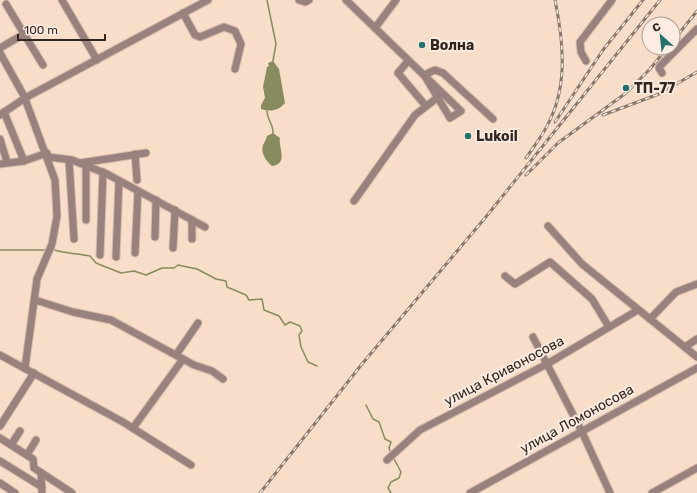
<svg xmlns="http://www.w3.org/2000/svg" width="697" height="493" font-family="Rubik,sans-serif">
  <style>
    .water { fill: #878b5e }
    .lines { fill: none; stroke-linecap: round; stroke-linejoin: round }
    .stream { stroke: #878b5e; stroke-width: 1.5 }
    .minor-casing { stroke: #d4bcaa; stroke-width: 9 }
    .minor { stroke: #99827d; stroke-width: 7 }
    .rail-casing { stroke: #8a796b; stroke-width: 3 }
    .rail { stroke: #fdece1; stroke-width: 1.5; stroke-dasharray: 4.5; stroke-linecap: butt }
    .poi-dot { fill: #25706e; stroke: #fdece1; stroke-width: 1.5 }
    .labels { text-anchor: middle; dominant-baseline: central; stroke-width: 4; stroke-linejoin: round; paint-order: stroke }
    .poi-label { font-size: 14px; font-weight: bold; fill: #31271f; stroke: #fdece1; text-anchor: start }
    .street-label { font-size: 14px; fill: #31271f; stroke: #fdece1 }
  </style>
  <rect width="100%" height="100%" fill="#f8ddc9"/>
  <!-- water -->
  <g class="water">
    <path d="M273,61L279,69L285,103C278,111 271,112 261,109V105L265,98L263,87L267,67L269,66L268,63Z"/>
    <path d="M273,133L280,138C278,147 289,164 272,166C267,162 260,153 263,145C265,141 266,140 267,136Z"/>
  </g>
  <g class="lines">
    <!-- stream -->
    <g class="stream">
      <path d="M267,0L276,44L273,61"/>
      <path d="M267,111C267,119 274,126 273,133"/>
      <path d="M52,249C65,254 77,253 90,256L96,263L121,273L134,271L146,275L162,268H174L178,265L197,269L216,279L226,281L227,287L246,295L249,300L262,299L264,310L279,316L285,325L290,322L300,326L302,331L299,335L301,347L308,362L317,366"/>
      <path d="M0,250H46"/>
      <path d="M366,405L373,419L379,422L385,439L391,442L389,448L391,453"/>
      <path d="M391,493L388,488L391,482L399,478L401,472L393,457"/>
    </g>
    <!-- minor casing -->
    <g class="minor-casing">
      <g id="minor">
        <path d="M62,0L97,60"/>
        <path d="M299,0L305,2L309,0"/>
        <path d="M346,0L461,111L450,118L426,78"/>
        <path d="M6,4L24,34"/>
        <path d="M183,13L195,35L200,37L224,27L235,31L241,44L235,69"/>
        <path d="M375,28L396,0"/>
        <path d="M0,48L24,34L43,65"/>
        <path d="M0,53L24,96L55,180L57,216L52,244L37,279L25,368"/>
        <path d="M408,61L398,73L426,106"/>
        <path d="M586,61L581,52L580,42L612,0"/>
        <path d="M662,73L659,68L660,66L697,29"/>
        <path d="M424,75L435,70L443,73L493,119"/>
        <path d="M4,112L24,161"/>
        <path d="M0,115L25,98L208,0"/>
        <path d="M0,139L7,162"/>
        <path d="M135,154L137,180"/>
        <path d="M48,157L72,160L107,174L205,227"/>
        <path d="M69,160L74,239"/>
        <path d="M80,163L146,153"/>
        <path d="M0,164L24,161L47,153"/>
        <path d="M86,165V220"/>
        <path d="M354,201L415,115L438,97"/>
        <path d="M548,226L582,264L697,357"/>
        <path d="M155,237L156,200"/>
        <path d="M192,239V220"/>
        <path d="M173,248L175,210"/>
        <path d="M135,253L138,191"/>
        <path d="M100,255L103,172"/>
        <path d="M116,257L119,181"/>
        <path d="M505,276L515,284L550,262L592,299L609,327"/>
        <path d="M35,300L73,312L111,320L194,365L212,371L223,379"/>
        <path d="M650,319L676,292L697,284"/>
        <path d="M533,337L582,432L610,493"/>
        <path d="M685,347L697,339"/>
        <path d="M0,355L123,422L191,465"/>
        <path d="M176,355L198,323"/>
        <path d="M0,426L34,373"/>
        <path d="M133,428L183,359"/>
        <path d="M0,438L33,459L34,468L72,493"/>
        <path d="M11,445L20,431"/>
        <path d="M27,455L36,440"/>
        <path d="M387,460L420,430L547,364L638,310"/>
        <path d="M0,461L42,487"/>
        <path d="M41,473L42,493"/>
        <path d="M0,483L15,493"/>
        <path d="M470,493L697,368"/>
        <path d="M652,493L697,468"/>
      </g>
    </g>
    <!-- minor -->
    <use href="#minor" class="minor"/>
    <!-- rail casing -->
    <g class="rail-casing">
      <g id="rail">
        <path d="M673,41L697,11"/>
        <path d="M603,115L659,94L697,72"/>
        <path d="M555,122L603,50L643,0"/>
        <path d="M526,158C534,146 544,134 550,120C568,83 563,39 555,0"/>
        <path d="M526,175L558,143L626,93L650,69L667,48"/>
        <path d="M260,493L362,364L485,218L660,0"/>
      </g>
    </g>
    <!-- rail -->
    <use href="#rail" class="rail"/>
  </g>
  <!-- markers -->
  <g class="poi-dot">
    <circle cx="422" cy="45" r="4"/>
    <circle cx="626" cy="88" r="4"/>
    <circle cx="468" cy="136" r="4"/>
  </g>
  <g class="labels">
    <!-- poi labels -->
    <g class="poi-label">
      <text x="430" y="45">Волна</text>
      <text x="634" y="88">ТП-77</text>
      <text x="476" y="136">Lukoil</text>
    </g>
    <!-- street labels -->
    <g class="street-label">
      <text transform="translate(504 371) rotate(-28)">улица Кривоносова</text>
      <text transform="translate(577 419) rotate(-29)">улица Ломоносова</text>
    </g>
  </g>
  <!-- north arrow -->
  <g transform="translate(661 36) rotate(333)"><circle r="19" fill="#fdece1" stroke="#ab9d93"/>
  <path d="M0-3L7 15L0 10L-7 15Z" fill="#25706e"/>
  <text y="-6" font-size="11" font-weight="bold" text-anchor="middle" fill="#31271f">С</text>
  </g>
  <!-- scale -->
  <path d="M18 34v6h87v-6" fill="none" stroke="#31271f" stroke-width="2"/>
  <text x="24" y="34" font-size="12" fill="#31271f" stroke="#fdece1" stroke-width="3" paint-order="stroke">100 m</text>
</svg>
